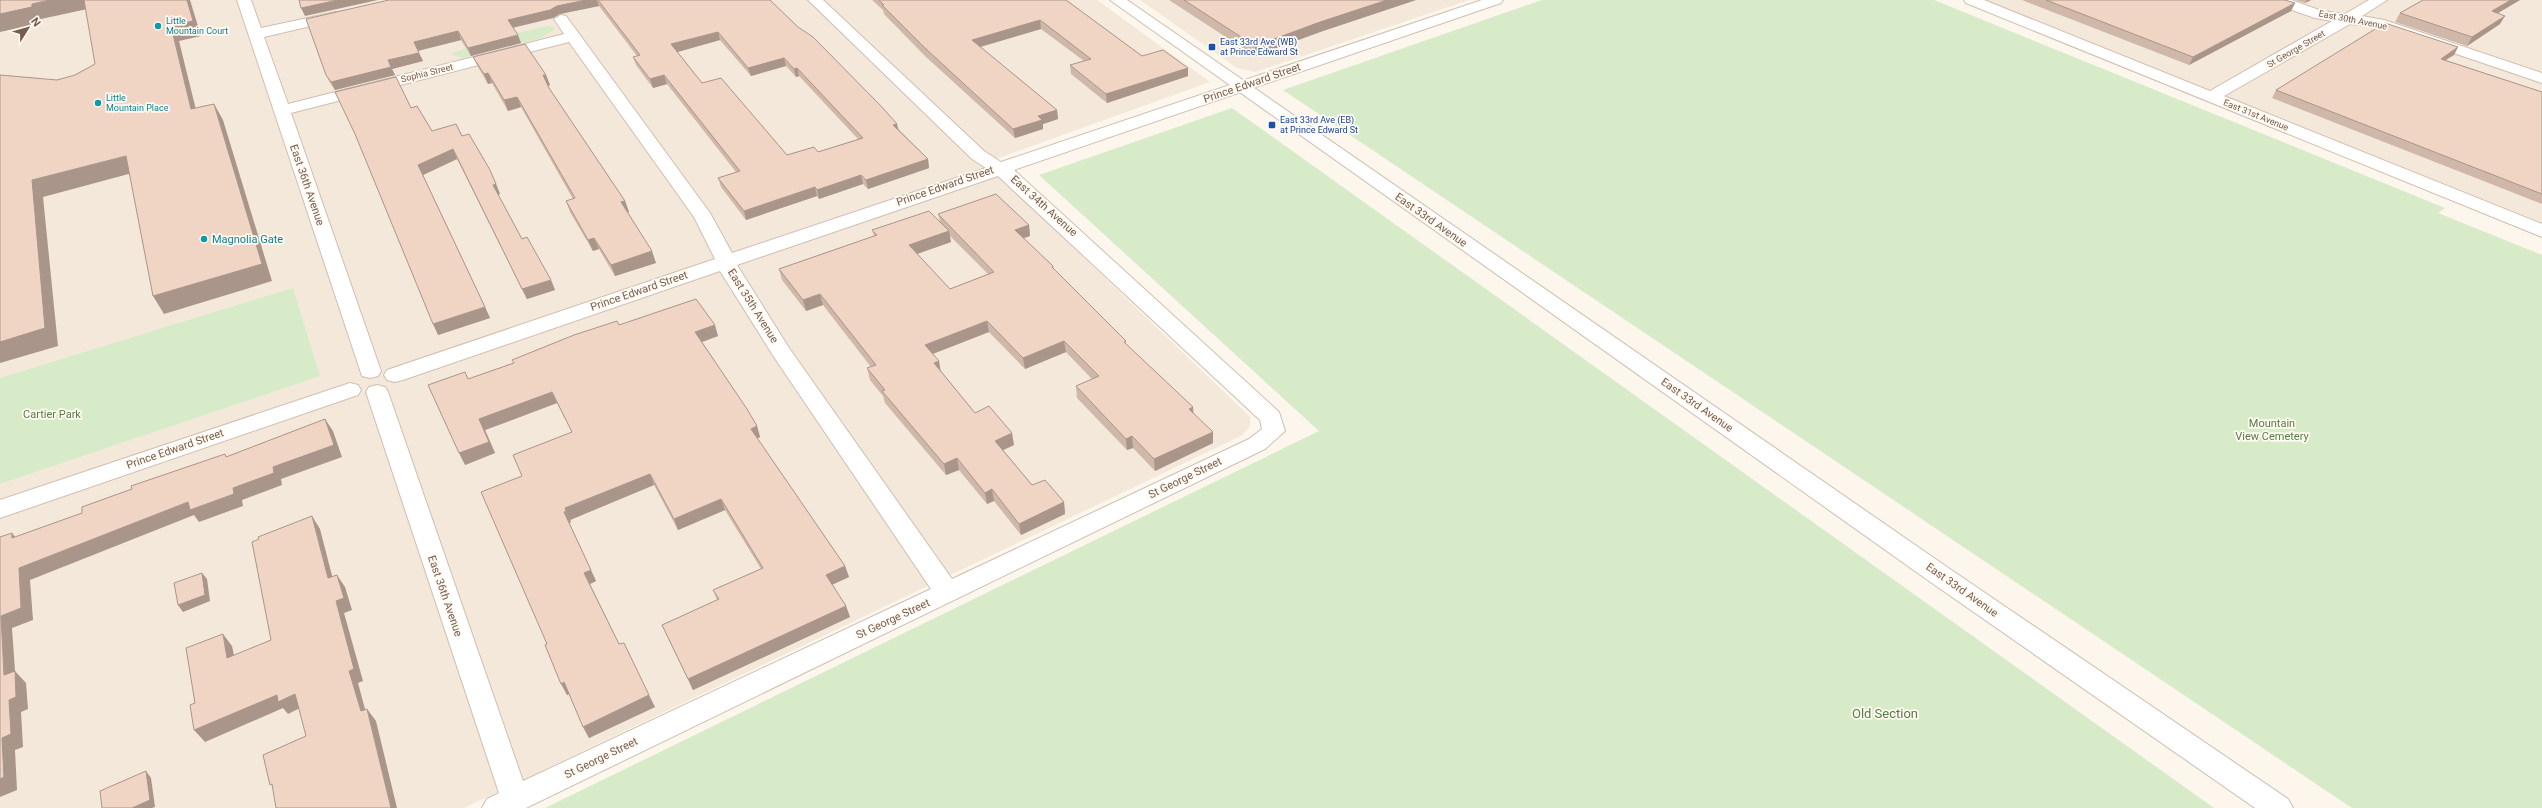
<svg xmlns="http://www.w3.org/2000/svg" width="2542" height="808" font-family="Roboto,sans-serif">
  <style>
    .residential { fill: #f4e8da }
    .green { fill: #d7ebc9 }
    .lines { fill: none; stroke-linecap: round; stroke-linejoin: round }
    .minor-casing { stroke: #cfbeb0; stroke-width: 2 }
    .tertiary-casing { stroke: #cfbeb0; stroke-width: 2 }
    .minor { fill: #fff; fill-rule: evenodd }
    .tertiary { fill: #fff; fill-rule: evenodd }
    .wall { fill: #cfb7a9; fill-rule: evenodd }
    .shaded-wall { fill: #a99589 }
    .building { fill: #f1d5c4; stroke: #a99589; fill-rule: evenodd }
    .culture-dot { fill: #0f9aa8; stroke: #fffaf2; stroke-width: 1.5 }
    .transit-dot { fill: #1a4fb4; stroke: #fffaf2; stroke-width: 1.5 }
    .labels { text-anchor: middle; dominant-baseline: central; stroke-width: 3.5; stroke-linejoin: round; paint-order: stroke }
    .far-street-label { font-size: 9px; fill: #785c4e; stroke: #fffaf2 }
    .far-culture-label { font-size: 9px; fill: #0d838f; stroke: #fffaf2; text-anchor: start }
    .far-transit-label { font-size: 9px; fill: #164399; stroke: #fffaf2; text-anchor: start }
    .street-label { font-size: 11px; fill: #785c4e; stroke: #fffaf2 }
    .culture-label { font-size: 11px; fill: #0d838f; stroke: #fffaf2; text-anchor: start }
    .park-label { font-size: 11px; fill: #577d46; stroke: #fffaf2 }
    .near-park-label { font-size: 13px; fill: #577d46; stroke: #fffaf2 }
  </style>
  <rect width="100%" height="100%" fill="#fcf6ec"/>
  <!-- residential -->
  <g class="residential">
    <path d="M0,0H1097L1210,82L985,163L1242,409L1250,417V426L1243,435L464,808H0Z"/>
    <path d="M1140,0H1469L1255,72L1237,68Z"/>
    <path d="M1985,0H2542V223Z"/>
  </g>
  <!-- green -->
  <g class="green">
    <path d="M1542,0H1934L2445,208L2438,213L2542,255V808H2352L1283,90Z"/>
    <path d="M546,26L554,27L555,29L541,38L462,58L451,54L475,44Z"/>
    <path d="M1232,108L1361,200L2214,808H545L1319,431L1039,175Z"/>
    <path d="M293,288L320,376L0,484V378Z"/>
  </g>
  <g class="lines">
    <!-- minor casing -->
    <g class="minor-casing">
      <g id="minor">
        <path d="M237,0H251L261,28L336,12L343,16L341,19L264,37L288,104L564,34L554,19L561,15L566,16L710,213L732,253L986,168L972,159L808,0H823L984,151L1001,162L1482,0H1503L1501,3L1014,170L1279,412L1285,431L1265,449L526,808H482L487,799L499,793L366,392L369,387L377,385L385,387L388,392L523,781L931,589L774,357L720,271L403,380L395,382L387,380L384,375L387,370L715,259L694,217L569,42L291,113L381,371L378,376L370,378L362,376ZM998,176L1260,420L1262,429L1249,439L952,579L789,348L737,265Z"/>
        <path d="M1964,0H1984L2210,91L2332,21L2315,18L2272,3L2270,0H2291L2322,11L2345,14L2369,0H2387L2362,16L2384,20L2542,73V83L2377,27L2350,24L2224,96L2542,224V237L1966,3Z"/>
        <path d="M350,383L358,385L361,390L358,395L0,518V500Z"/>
      </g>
    </g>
    <!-- tertiary casing -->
    <g class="tertiary-casing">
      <path id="tertiary" d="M1110,0H1127L1947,567L2288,799L2293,808H2255L1929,581Z"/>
    </g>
    <!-- minor -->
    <use href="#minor" class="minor"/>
    <!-- tertiary -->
    <use href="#tertiary" class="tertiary"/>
  </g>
  <!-- wall -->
  <g class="wall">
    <path d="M389,0H770L928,159L929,168L868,189L863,184L819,199L817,196L746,220L721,187L718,178L736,172L667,84L653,88L636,65L633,57L637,56L599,6L560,14L553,18L513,28L518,35L521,43L471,56L461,40L418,51L423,61L392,69L395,75L335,90L330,83L326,75ZM720,40L751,76L786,66L796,77L799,76L858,139L818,152L787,155L702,83L677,52Z"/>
    <path d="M872,0H1066L1142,56L1188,68V76L1107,103L1071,74L1070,65L1084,61L1041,29L980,47L1057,110L1058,119L1043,124V129L1015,138L926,57L884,14L883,10Z"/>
    <path d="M1169,0H1416L1320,32L1255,56Z"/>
    <path d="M2022,0H2285L2295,3L2291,11L2189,65Z"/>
    <path d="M2295,0H2311L2305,3Z"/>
    <path d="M2423,0H2520L2498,13L2500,24L2467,46L2395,22L2400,13Z"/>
    <path d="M2458,47L2454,55L2445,60L2542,92V204L2272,98L2276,90Z"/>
    <path d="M473,57L546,75L550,85L548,86L549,88L625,201L629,212H628L656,263L615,276L599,249L593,251L570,212L566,201L573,199L521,107L508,111L492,83L488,84L478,67Z"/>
    <path d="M411,108L432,131L462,136L496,184L500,194L498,195L522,239L551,280L555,290L527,299L457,159L423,175L490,318L438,335Z"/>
    <path d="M938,214L1029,225L1030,236L1023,238L1053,266L1054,269L1126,341V344L1194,414L1213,443L1155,471L1133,448L1127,450L1077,398L1076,386L1092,379L1066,352L1025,369L989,332L933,354L941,371L975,413L1014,445L1003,450L1032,485L1064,502L1065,514L1021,535L994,501L987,504L959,470L946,475L885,403L883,396L870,380L867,368L871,367L823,305L806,311L782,280L779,269L874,236L872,230L940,221ZM949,235L988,274L950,289L917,254L951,242Z"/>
    <path d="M619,325L718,336L702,342L757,426L760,437L757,439L845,566L849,577L832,585L846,606L850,617L693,690L662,625L717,600L713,590L761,569L725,510L678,530L654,485L570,520L571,522L569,523L596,581L590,584L619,644L655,707L589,738L569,694L567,695L547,644L522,476L572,432L557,403L485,430L495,453L465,465L469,379Z"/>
  </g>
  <!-- shaded-wall -->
  <g class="shaded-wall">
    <path d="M50,0H87L92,8L41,19V23L0,32V14L32,4Z"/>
    <path d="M187,0H190L201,36L179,41L200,126L191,109L171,26Z"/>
    <path d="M338,0H378L305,16L301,8Z"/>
    <path d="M586,0H597L599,6L560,14L553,18L511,28L508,20L557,6Z"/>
    <path d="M1387,0H1416L1320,32L1255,56V46L1320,22Z"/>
    <path d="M2307,0H2311L2305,3Z"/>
    <path d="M2511,0H2520L2486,20L2492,11Z"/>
    <path d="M2295,3L2291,11L2189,65L2193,57Z"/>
    <path d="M2505,16L2500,24L2467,46L2472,37Z"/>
    <path d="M1040,20L1041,29L973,49L972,40Z"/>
    <path d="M458,31L461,40L417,51L414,42Z"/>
    <path d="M718,32L720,40L674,53L671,44Z"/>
    <path d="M518,35L521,43L471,56L468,48Z"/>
    <path d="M2458,47L2454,55L2436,66L2441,59Z"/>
    <path d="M419,53L423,61L392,69L395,75L335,90L331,82L388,60Z"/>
    <path d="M784,58L786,66L751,76L748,68Z"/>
    <path d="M797,68L799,76L796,77L794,69Z"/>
    <path d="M1188,68V76L1107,103L1106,94Z"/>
    <path d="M488,73L492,83L488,84L484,74Z"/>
    <path d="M543,75H546L550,85L547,86Z"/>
    <path d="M664,75L667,84L653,88L650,79Z"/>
    <path d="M517,97L521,107L508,111L504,100Z"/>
    <path d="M214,104L223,120L272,281L164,314L153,296Z"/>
    <path d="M1057,110L1058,119L1043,124V129L1015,138L1013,129L1038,116Z"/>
    <path d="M897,124L899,132L893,125Z"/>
    <path d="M453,149L457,159L423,175L418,165Z"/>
    <path d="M126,156L136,172L43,197L58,346L0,363V342L32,180Z"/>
    <path d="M928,159L929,168L868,189L866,180Z"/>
    <path d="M861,175L863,184L819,199L817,190Z"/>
    <path d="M496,184L500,194L498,195L493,185Z"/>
    <path d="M815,187L817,196L746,220L744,211Z"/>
    <path d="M625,201L629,212L625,213L621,202Z"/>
    <path d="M1029,225L1030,236L1016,241L1015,230Z"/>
    <path d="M949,231L951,242L911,256L909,245Z"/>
    <path d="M594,238L599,249L593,251L588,240Z"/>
    <path d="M652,251L656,263L615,276L611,265Z"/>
    <path d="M551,280L555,290L527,299L522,289Z"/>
    <path d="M820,294L823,305L806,311L803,300Z"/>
    <path d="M485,307L490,318L438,335L433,324Z"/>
    <path d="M987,321L989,332L927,356L925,345Z"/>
    <path d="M715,325L718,336L699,343L695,332Z"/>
    <path d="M1064,341L1066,352L1025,369L1023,358Z"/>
    <path d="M939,361L941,373L934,363Z"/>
    <path d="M552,392L557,403L485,430L495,453L465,465L459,453L479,419Z"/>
    <path d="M1193,407L1194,419L1189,409Z"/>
    <path d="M325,419L333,431L342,457L281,479L282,485L242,500L243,506L199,522L194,515L30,580L33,620L12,628L15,671L26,683L28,709L21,712L23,747L15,750L17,790L0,797V779L2,738L4,675L1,616L19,568L188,502L233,488L273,467Z"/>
    <path d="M757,426L760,437L754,440L751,429Z"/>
    <path d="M1213,432V443L1155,471L1154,459Z"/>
    <path d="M1012,433L1014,445L997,453L995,441Z"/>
    <path d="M1132,436L1133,448L1127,450L1126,439Z"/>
    <path d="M957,458L959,470L946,475L944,464Z"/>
    <path d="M650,474L654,485L570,520L565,508Z"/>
    <path d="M992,489L994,501L987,504L985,493Z"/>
    <path d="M721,499L725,510L678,530L674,519Z"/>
    <path d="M1064,502L1065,514L1021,535L1019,524Z"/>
    <path d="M566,511L571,522L569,523L596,581L590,584L584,573L564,512Z"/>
    <path d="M312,516L320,529L336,591L328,578Z"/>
    <path d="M12,533L22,546L12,538Z"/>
    <path d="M845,566L849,577L829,586L826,575Z"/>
    <path d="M202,573L207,579L210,601L183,612L178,605Z"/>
    <path d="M337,575L345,587L352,610L344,613L363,681L358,683L369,724L361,711L349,671L336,601Z"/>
    <path d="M846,606L850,617L693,690L688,679Z"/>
    <path d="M223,634L232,646L237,670L227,658Z"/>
    <path d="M564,682L571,693L567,695L561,684Z"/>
    <path d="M295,694L304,706L288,714L283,708L205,742L194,730L277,695Z"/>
    <path d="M649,695L655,707L589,738L583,727Z"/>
    <path d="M367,709L376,721L397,808H391Z"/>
    <path d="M146,771L151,778L155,807L152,808H132Z"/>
  </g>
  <!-- building -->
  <g class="building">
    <path d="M0,0H50L32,4V7L0,14Z"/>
    <path d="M84,0H187L193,21L171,26L191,109L214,104L262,264L153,296L126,156L32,180L45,328L0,342V75L57,80L75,75L95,64Z"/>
    <path d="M299,0H338L301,8Z"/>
    <path d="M389,0H586L557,6L550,10L508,20L518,35L468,48L458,31L414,42L419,53L388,60L391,67L331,82L326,75L306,19Z"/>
    <path d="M598,0H770L798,27L813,37L881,106L897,124L893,125L928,159L866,180L861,175L817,190L815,187L744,211L718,178L740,171L664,75L650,79L633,57L640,55ZM718,32L748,68L784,58L794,69L797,68L863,138L818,152L814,147L787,155L721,78L702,83L671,44Z"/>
    <path d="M879,0H1066L1142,56L1163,50L1188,68L1106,94L1070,65L1091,59L1040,20L972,40L1057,110L1038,116L1042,120L1013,129L925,48L882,5H884Z"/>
    <path d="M1184,0H1387L1320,22L1255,46Z"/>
    <path d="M2046,0H2285L2295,3L2193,57Z"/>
    <path d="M2423,0H2511L2492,11L2505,16L2472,37L2400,13Z"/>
    <path d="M2385,23L2458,47L2441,59L2542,92V194L2276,90Z"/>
    <path d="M525,44L546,75H543L549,88L625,201L621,202L652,251L611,265L594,238L588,240L566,201L575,198L517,97L504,100L488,73L484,74L473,57Z"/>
    <path d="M396,77L411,108L417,106L432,131L456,124L462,136L469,134L490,170L496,184L493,185L522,239L527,237L551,280L522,289L453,149L418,165L485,307L433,324L355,134L335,92Z"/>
    <path d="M996,194L1029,225L1015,230L1053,266L1052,267L1126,341L1124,342L1193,407L1189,409L1213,432L1154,459L1132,436L1126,439L1076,386L1099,376L1064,341L1023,358L987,321L925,345L939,361L934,363L975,413L989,406L1012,433L995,441L1032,485L1045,480L1064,502L1019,524L992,489L985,493L957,458L944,464L882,391L885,390L867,368L876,365L820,294L803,300L779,269L877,235L872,230L929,211L949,231L909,245L950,289L994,272L938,214Z"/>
    <path d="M696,299L715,325L695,332L747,409L757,426L751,429L845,566L826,575L846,606L688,679L662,625L719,599L713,590L763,568L721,499L674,519L650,474L565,508L566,511L564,512L591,570L584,573L619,644L624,643L649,695L583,727L564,682L561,684L545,645L547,644L481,492L522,476L513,455L572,432L552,392L479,419L489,442L459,453L428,385L465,372L468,379L514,363L512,360L574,335L617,321L619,325Z"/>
    <path d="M325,419L334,445L273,467L274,473L233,488L234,494L190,510L188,502L19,568L21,608L1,616L4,675L15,671L16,697L9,700L11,734L2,738L4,777L0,779V537L12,533V538L82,513V507L132,489L131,486L225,454L226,457Z"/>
    <path d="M312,516L328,578L337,575L344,598L336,601L354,669L349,671L361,711L367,709L391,808H276L272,784L270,785L263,755L306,736L295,694L278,702L277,695L194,730L190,705L195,703L186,648L223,634L227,658L271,640L252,542L259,539L258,537Z"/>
    <path d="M202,573L205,595L178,605L174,583Z"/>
    <path d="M146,771L150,800L132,808H102L100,791Z"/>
  </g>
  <!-- markers -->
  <g class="culture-dot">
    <circle cx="158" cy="26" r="4"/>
    <circle cx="98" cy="103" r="4"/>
    <circle cx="204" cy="239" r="4"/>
  </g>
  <g class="transit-dot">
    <rect x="1208" y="43" width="8" height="8" rx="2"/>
    <rect x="1268" y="121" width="8" height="8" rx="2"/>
  </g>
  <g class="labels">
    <!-- far-street labels -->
    <g class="far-street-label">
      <text transform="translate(2353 20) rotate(11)">East 30th Avenue</text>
      <text transform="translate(2296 49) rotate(-30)">St George Street</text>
      <text transform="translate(427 73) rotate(-14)">Sophia Street</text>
      <text transform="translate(2256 115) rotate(22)">East 31st Avenue</text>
    </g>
    <!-- far-culture labels -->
    <g class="far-culture-label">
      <text x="166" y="21">Little<tspan x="166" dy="10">Mountain Court</tspan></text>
      <text x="106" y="98">Little<tspan x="106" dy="10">Mountain Place</tspan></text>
    </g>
    <!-- far-transit labels -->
    <g class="far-transit-label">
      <text x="1220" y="42">East 33rd Ave (WB)<tspan x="1220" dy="10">at Prince Edward St</tspan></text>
      <text x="1280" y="120">East 33rd Ave (EB)<tspan x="1280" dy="10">at Prince Edward St</tspan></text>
    </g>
    <!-- street labels -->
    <g class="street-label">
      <text transform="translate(1252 83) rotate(-19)">Prince Edward Street</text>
      <text transform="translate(307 185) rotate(71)">East 36th Avenue</text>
      <text transform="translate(945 186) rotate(-19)">Prince Edward Street</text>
      <text transform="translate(1044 206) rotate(42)">East 34th Avenue</text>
      <text transform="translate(1431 220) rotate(35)">East 33rd Avenue</text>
      <text transform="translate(639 291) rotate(-19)">Prince Edward Street</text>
      <text transform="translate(753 306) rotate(58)">East 35th Avenue</text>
      <text transform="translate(1697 405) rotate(35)">East 33rd Avenue</text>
      <text transform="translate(175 449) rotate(-19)">Prince Edward Street</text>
      <text transform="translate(1185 478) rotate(-26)">St George Street</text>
      <text transform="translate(1962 590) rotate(35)">East 33rd Avenue</text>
      <text transform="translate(445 596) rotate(71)">East 36th Avenue</text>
      <text transform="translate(893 619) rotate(-25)">St George Street</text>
      <text transform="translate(601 758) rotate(-26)">St George Street</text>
    </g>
    <!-- culture labels -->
    <g class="culture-label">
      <text x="212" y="239">Magnolia Gate</text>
    </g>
    <!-- park labels -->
    <g class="park-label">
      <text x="52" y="414">Cartier Park</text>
      <text x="2272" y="423">Mountain<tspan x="2272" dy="13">View Cemetery</tspan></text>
    </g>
    <!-- near-park labels -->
    <g class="near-park-label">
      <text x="1885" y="713">Old Section</text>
    </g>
  </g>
  <!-- north arrow -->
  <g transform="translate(28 28) rotate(53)" stroke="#fffaf2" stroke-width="3" paint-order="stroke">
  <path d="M0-3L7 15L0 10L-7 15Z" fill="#785c4e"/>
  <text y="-6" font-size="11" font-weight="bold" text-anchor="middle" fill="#785c4e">N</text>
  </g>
</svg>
